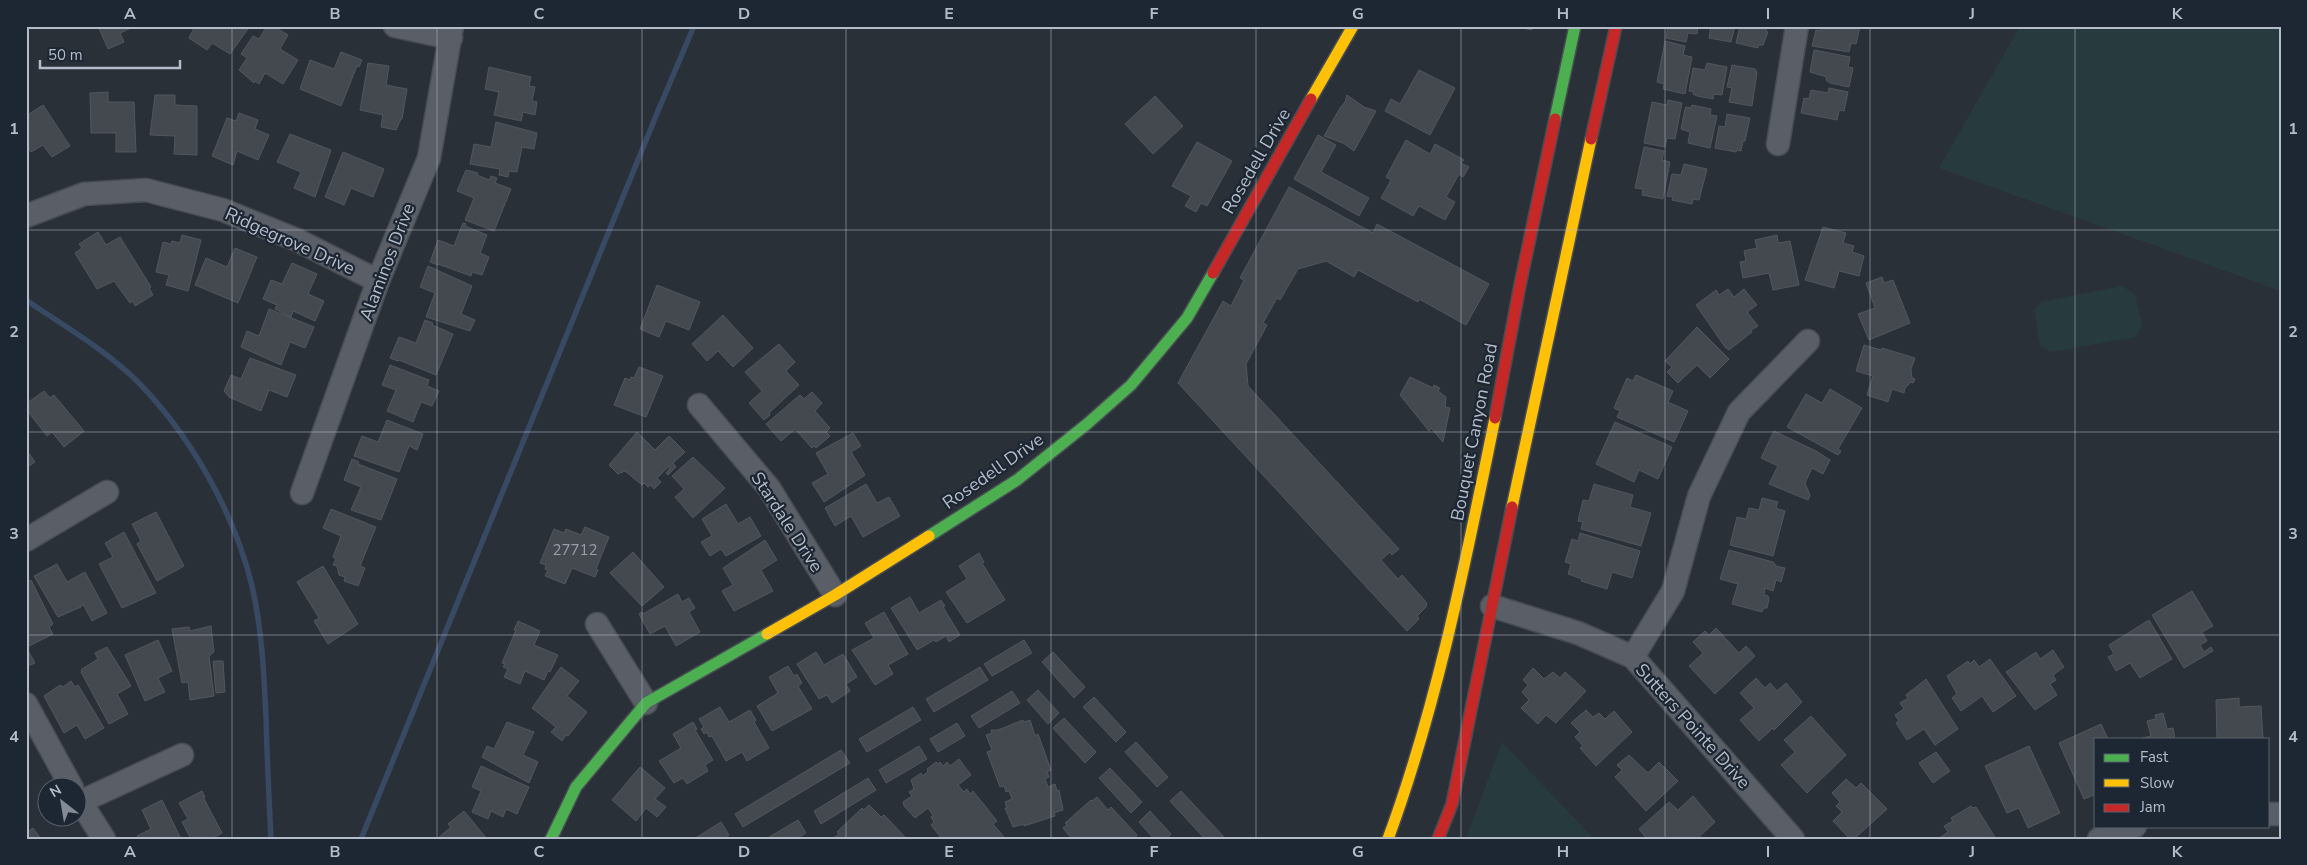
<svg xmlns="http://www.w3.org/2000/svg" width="2307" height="865" font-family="'Nunito Sans',sans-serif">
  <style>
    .green { fill: #273a3e }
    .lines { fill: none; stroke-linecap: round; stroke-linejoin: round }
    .stream { stroke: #384963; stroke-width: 5.5 }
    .building { fill: #444950; stroke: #52575f }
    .street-casing { stroke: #484c53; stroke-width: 25 }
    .fast-casing { stroke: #484c53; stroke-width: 14 }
    .slow-casing { stroke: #484c53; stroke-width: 14 }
    .jam-casing { stroke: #484c53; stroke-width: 14 }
    .street { stroke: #5a5e66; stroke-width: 22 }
    .fast { stroke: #4caf50; stroke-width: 11 }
    .slow { stroke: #ffc107; stroke-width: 11 }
    .jam { stroke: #c62828; stroke-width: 11 }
    .grid { fill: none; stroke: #b4bcc9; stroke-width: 1; stroke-opacity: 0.55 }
    .labels { text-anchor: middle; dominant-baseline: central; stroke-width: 4.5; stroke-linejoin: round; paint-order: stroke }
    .number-label { font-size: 15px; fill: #989fab }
    .street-label { font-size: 18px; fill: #b4bcc9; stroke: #1d2633 }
    .neatline { fill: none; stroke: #b4bcc9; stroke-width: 2 }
    .grid-label { font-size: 16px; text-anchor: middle; font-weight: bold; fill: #b4bcc9 }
  </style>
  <rect width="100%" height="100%" fill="#2a3038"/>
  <!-- green -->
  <g class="green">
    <path d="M2020,26H2281V291L1939,168Z"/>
    <path d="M2122,286L2135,294L2142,326L2135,337L2051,352L2040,345L2034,310L2041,302Z"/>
    <path d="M1502,742L1594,839H1466Z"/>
  </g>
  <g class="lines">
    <!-- stream -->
    <g class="stream">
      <path d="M26,300C64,326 106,350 139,383C192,438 234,512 252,586C262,629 264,674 266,718C267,758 269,798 271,839"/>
      <path d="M361,839L658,111L694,26"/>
    </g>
  </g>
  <!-- building -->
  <g class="building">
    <path d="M98,26H136L120,33L124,42L108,49Z"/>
    <path d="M195,26H250L230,54L212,43L207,50L189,38Z"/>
    <path d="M267,26H273L288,35L280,49L298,60L283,84L265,73L259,84L255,81L254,83L239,70L247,58L241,54L253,36L259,39Z"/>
    <path d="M1514,26H1532V30Z"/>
    <path d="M1668,26H1698L1697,34L1688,33L1686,42L1666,38Z"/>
    <path d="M1711,26H1735L1731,42L1709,38Z"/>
    <path d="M1740,26H1767L1766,31L1768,32L1763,45H1759L1758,48L1736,43Z"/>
    <path d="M1821,26H1860L1856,44L1851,43L1849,52L1812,46L1816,30L1820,31Z"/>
    <path d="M1665,41L1685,46L1683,55L1692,57L1685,94L1663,89L1664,84L1657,82Z"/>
    <path d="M1814,50L1850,57L1848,67L1853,68L1849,87L1830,83L1826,80L1827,77L1810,72Z"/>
    <path d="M341,52L362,60L359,67L357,66L341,106L300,89L310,60L334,69Z"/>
    <path d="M368,63L389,66L386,85L407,89L402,119H401L396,130L381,127L383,115L360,110Z"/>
    <path d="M1707,63L1727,67L1722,95L1714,94L1713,99L1697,96L1693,94L1694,92L1689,91L1693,68L1705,70Z"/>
    <path d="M1732,65L1755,69L1757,72L1752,106L1729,102L1732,88L1727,87Z"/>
    <path d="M489,67L531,77L529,86L535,87L532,101L537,102L535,115L523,112L521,121L494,115L499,92L485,89Z"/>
    <path d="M1419,70L1455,88L1430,135L1385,111L1391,99L1400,104Z"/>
    <path d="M1829,88L1848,92L1844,111L1839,110L1837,120L1801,113L1804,98L1809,99L1811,90L1828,93Z"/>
    <path d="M108,92V102H134L136,152H116V133H91L90,93Z"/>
    <path d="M155,95H175V105L197,106V155L174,154L175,136L150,135Z"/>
    <path d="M1347,95L1364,107L1376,111L1354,151L1343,143L1324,136L1340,108L1345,102Z"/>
    <path d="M1155,96L1183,126L1153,154L1125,124Z"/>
    <path d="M1668,100L1682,103L1675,139L1667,138L1665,147L1644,143L1652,102L1667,105Z"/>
    <path d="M43,105L70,146L52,157L43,145L31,152L26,146V116Z"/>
    <path d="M1692,105L1711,109L1710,115L1717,116L1710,148L1688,143L1690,132L1681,129L1685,109L1686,107L1691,108Z"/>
    <path d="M239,113L258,120L255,129L269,135L258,160L237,151L233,165L212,156L227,118L236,121Z"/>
    <path d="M1727,114L1750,118L1745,141H1743L1741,151L1737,150L1736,152L1715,148L1719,126L1725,127Z"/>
    <path d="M496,122L537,133L534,149L522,147L517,172L509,171L508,177L499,175L500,169L470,164L474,144L491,147Z"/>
    <path d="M290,134L331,150L315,197L294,188L301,172L277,162Z"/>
    <path d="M1318,135L1336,145L1321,172L1369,198L1359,216L1294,179Z"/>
    <path d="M1406,140L1430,154L1435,144L1464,160L1461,163L1469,167L1463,177L1459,174L1446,197L1455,202L1445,220L1419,206L1413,216L1381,198L1391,180L1386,177Z"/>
    <path d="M1197,142L1232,161L1207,206L1201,203L1196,212L1185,206L1191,196L1172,186Z"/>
    <path d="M1644,147L1664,151L1662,160L1670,162L1663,199L1642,195L1643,189L1635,188Z"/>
    <path d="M343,152L384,169L373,197L351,188L344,205L325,197Z"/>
    <path d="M1684,164L1707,169L1699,200L1693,199L1692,204L1672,200L1673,197L1667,196L1672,174L1681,175Z"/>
    <path d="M466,170L478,173L477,175L489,180L491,176L497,178L495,183L511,189L494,231L465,220L474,198L457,191Z"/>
    <path d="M1289,187L1373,233L1377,224L1489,284L1466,325L1419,299L1418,302L1358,270L1354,277L1326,261L1298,269L1280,300L1277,298L1268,314L1263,323L1267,325L1246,364L1248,386L1399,549L1392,555L1390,552L1381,560L1398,579L1402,575L1427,603L1426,607L1417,616L1419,619L1407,631L1178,383L1223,301L1231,306L1244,280L1240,278Z"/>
    <path d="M463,223L466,224L465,226L487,235L480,253L489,257L482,275L472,272L471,276L438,264V265L430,262L438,240L454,246Z"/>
    <path d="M1823,227L1846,233L1843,243L1854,246L1852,252L1864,256L1859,276L1839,271L1834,288L1805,280Z"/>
    <path d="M98,232L106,245L120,237L151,287L149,288L153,295L135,306L133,301L130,303L114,281L97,289L75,253L82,248L79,244Z"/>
    <path d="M182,235L201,240L188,291L166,285L169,275L156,272L163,242L171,244L172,241L180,243Z"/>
    <path d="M1777,235L1778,243L1790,241L1799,285L1773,290L1769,273L1743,278L1740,262L1746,261L1744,251L1757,248L1755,240Z"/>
    <path d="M235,248L257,257L238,303L195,285L206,258L227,267Z"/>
    <path d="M292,263L317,274L308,294L324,301L315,321L293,311L291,317L275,309L277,305L263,299L271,280L282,284Z"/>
    <path d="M428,266L472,286L461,314L475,320L470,331L426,317L435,293L420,287Z"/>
    <path d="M1882,277L1884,283L1893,280L1910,323L1869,340L1858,314L1875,308L1866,283Z"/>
    <path d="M657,285L700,302L689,330L666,321L659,337L640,329Z"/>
    <path d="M1728,289L1734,297L1744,289L1757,305L1747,312L1758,326L1751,330L1752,332L1729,350L1725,347L1696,305L1716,290L1719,295Z"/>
    <path d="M269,309L314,327L305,348L290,342L281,365L241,347L247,331L259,336Z"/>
    <path d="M723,315L753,348L733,367L718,351L707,361L692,344Z"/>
    <path d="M425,320L433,323L432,325L453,334L436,375L399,360L398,361L390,358L399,337L416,343Z"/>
    <path d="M1697,327L1729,359L1710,378L1697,365L1678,383L1667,372L1672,367L1665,361Z"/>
    <path d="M779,344L795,362L786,371L799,385L769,413L770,415L764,420L749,403L762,391L745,372Z"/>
    <path d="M1864,345L1881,350L1882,348L1915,358L1911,369L1912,378L1915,379L1913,383L1911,382L1905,388L1904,393L1892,389L1888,402L1867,395L1873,376L1856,371Z"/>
    <path d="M250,358L296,375L287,397L269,390L261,411L229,397L224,391L231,375L241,379Z"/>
    <path d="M390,365L429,380L427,386L439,391L432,406L421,402L413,422L387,411L396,390L382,385Z"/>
    <path d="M639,367L663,376L646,417L614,405L625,378L630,380L631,377L634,378Z"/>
    <path d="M1636,375L1673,391L1668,402L1688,411L1674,442L1617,417L1620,411L1614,408L1627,378L1633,381Z"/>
    <path d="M1410,377L1433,388L1434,385L1440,388L1438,391L1446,397L1445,407L1450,408L1443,442L1431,428L1429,431L1400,395Z"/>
    <path d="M1830,389L1862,408L1838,449L1841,451L1838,455L1787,427L1806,394L1822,403Z"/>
    <path d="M44,391L50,398L54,395L84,431L64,447L52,432L47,436L26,409V404Z"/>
    <path d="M812,392L822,403L815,411L830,428L826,432L830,436L816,448L814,446L812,448L795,429L781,441L766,424L800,395L804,399Z"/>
    <path d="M387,420L423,434L417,450L409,446L399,472L354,456L362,436L378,442Z"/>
    <path d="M1615,422L1672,447L1658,479L1639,470L1634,482L1596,464Z"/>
    <path d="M1774,431L1816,451L1830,460L1823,474L1812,468L1805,483L1810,495L1808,500L1769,484L1778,466L1761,458Z"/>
    <path d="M637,432L655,450L669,436L685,452L673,463L676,467L668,475L666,473L670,468L669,466L657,478L661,482L654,489L651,485L648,487L644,483L642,485L625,471L618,474L609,465Z"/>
    <path d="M853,433L861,446L851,452L865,475L824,502L812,483L828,474L816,453Z"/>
    <path d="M26,449L35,462L26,468Z"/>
    <path d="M693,457L725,488L693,518L675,497L684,489L672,476Z"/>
    <path d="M352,459L359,462L358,464L397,479L381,520L351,510L361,487L344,480Z"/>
    <path d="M866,484L877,503L889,497L900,516L863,537L851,516L835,526L825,508Z"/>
    <path d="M1594,484L1633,495L1630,507L1651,513L1641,546L1581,529L1583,522L1578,521L1583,500L1589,501Z"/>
    <path d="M1762,498L1778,502L1776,508L1785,511L1773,556L1730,545L1737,517L1746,519L1749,508L1759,510Z"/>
    <path d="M726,504L738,524L750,517L761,536L726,556L721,549L710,556L701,542L712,536L702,519Z"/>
    <path d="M331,509L376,527L360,566L365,568L358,586L344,581L345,577L339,575L337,566L333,565L336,559L333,557L341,536L323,528Z"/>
    <path d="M156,512L184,566L157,581L137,544L141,541L132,524Z"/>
    <path d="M585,527L609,537L596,569L598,570L595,577L572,568L565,584L545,576L548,570L545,569L546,565L540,563L554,529L564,533L566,529L581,535Z"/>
    <path d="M124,532L156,593L122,608L99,564L113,557L105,543Z"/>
    <path d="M1580,533L1640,551L1632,578L1612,572L1607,589L1581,581L1582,579L1568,574L1571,564L1565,562L1572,539L1578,541Z"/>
    <path d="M765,540L777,560L761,570L773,591L734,611L722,591L733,585L723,568Z"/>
    <path d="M1729,550L1773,562L1776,566L1785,568L1781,582L1776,580L1773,591L1765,588L1764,595L1768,596L1769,599L1767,608H1764L1762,612L1732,604L1738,584L1720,579Z"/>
    <path d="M633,552L664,587L642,606L610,573Z"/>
    <path d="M979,553L984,562L982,563L1005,600L967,623L946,592L967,579L959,566Z"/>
    <path d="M57,564L67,582L85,572L107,613L92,621L83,604L81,607L58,617L34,576Z"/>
    <path d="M323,566L358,624L328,644L314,621L319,618L297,582Z"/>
    <path d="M31,580L53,624L49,627L53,634L27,647L26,582Z"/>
    <path d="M2192,591L2213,626L2202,632L2207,641L2200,645L2204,652L2211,647L2213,651L2184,668L2152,615Z"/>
    <path d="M678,594L682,602L689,598L695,608L689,612L700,632L676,646L665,626L650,634L639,614L642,612L643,614Z"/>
    <path d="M910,597L919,613L941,600L945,606L943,607L960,635L949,642L946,636L936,642L934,640L917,650L891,608Z"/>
    <path d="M884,612L908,654L888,665L893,674L875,685L852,650L874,638L865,623Z"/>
    <path d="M2149,620L2172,659L2140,678L2130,663L2116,671L2108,657L2114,654L2109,645Z"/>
    <path d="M518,621L540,631L534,645L558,655L550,672L548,671L544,680L525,671L520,684L504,677L508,669L503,667L505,664L502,663L516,630H514Z"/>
    <path d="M211,626L214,652L209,656L214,696L190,700L188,682L182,683L172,629L189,627L190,631Z"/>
    <path d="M1716,628L1739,653L1746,646L1755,656L1715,694L1689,666L1703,653L1693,642L1705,631L1709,635Z"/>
    <path d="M158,640L172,671L158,678L165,692L145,701L125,655Z"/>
    <path d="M1024,640L1032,653L992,676L984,664Z"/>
    <path d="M26,647L35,663L26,667Z"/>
    <path d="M107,647L131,686L117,694L128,714L109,724L81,672L82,669L98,659L95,653Z"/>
    <path d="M2053,650L2064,667L2053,675L2056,680L2050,684L2057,695L2035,710L2006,672L2036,652L2040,659Z"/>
    <path d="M816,652L824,665L843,654L857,677L846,684L850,691L832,703L827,695L819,699L797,664Z"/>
    <path d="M1053,652L1085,687L1074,698L1042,662Z"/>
    <path d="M1990,659L2016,696L1993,712L1982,696L1961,711L1952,698L1957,694L1947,676L1968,661L1970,664L1974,660L1979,667Z"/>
    <path d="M213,661H223L225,692L216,693Z"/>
    <path d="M788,666L794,676L797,674L802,683L798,686L812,709L772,731L757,706L778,693L769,677Z"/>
    <path d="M561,667L579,681L567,696L587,712L568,736L566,735L562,741L551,732L556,727L532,708Z"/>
    <path d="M980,667L988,680L934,712L926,699Z"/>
    <path d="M1533,668L1544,679L1553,672L1560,678L1565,672L1586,691L1556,723L1546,715L1538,724L1521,708L1529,700L1522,692L1528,685L1523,680Z"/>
    <path d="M1756,678L1765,688L1770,683L1777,691L1786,683L1802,702L1774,730L1773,728L1759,741L1740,720L1754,708L1740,693Z"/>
    <path d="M1926,679L1958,729L1935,745L1924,729L1907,740L1896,723L1899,721L1895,715L1904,709L1900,703L1908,698L1906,695Z"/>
    <path d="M71,681L75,687L78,685L104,728L85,739L77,725L64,733L44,696L60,685L63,687Z"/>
    <path d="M1038,690L1059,713L1048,724L1027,700Z"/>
    <path d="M1012,691L1020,703L979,728L971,716Z"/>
    <path d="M1094,697L1126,732L1116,742L1083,707Z"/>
    <path d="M2239,698V707L2261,706L2263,739H2217L2216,700Z"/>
    <path d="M720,707L729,722L750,710L756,720L754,722L769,748L747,761L742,752L726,761L712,736L709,737L707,732L704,734L701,729L704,727L699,719Z"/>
    <path d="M913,707L921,720L867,752L859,739Z"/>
    <path d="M1586,710L1593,717L1599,713L1605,719L1614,711L1632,732L1596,766L1580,748L1583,746L1575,737L1580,732L1571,723Z"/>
    <path d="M2163,713L2167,729L2173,728L2175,739H2138L2151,736L2147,721L2156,719L2155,715Z"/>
    <path d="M1811,716L1846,755L1807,793L1781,765L1795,752L1784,740Z"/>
    <path d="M1064,718L1096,752L1085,763L1053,728Z"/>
    <path d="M1023,720L1024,722L1030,720L1035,736L1038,734L1051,770L1047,772L1049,777L1045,779L1048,787L1055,784L1057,791L1059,790L1063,810L1054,813L1055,816L1024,826V824L1013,827L1005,808H1007L1005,802L1012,799L1009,791L1006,792L1004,786L1000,787L987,752L992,750L986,735L992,733L991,730H998Z"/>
    <path d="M507,722L534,732L523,755L538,762L529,783L482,757L487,746L494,749Z"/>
    <path d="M693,722L697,729L695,730L713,760L705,765L708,771L687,784L683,778L674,783L659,761L681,748L673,734Z"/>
    <path d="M957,723L965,736L938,752L930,739Z"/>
    <path d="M2101,724L2108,739H2096V794L2084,799L2059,743Z"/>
    <path d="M1136,742L1168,777L1157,787L1125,752Z"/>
    <path d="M919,746L927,759L886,783L879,770Z"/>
    <path d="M2029,746L2060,813L2028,828L2019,808L2007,813L1985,766Z"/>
    <path d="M841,750L850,763L743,827L735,814Z"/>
    <path d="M1936,752L1950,771L1933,783L1919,763Z"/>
    <path d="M1629,755L1648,773L1659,762L1678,781L1646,811L1615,777L1622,770L1617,765Z"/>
    <path d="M959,759L971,775L958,785L964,792L967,789L970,794L973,791L997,821L993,824L1004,837L1002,839H942L931,825L934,822L931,817L933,815L928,808L915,818L904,806L903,802L912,796L909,792L914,789L911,780L921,773L923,776L928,771L927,769L936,762L938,764L940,762L943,766L947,762L950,766Z"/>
    <path d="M481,766L529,787L517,814L506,809L503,817L491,811L488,819L472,812L481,791L472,787Z"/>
    <path d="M640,767L665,788L655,799L666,807L657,817L646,808L636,821L612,800Z"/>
    <path d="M1110,768L1142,802L1131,813L1099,778Z"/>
    <path d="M868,778L876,790L821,824L814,811Z"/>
    <path d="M1846,779L1856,788L1861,783L1887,809L1854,839H1850L1833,821L1842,812L1836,806L1840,802L1832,793Z"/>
    <path d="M202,791L205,797H203L222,833L211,839H191L182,822L188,819L179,803Z"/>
    <path d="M1181,791L1224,837L1205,839L1170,801Z"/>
    <path d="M1693,796L1715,822L1697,839H1647L1639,829L1669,802L1678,810Z"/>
    <path d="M1097,797L1108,810L1111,807L1137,835L1134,839H1072L1063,828L1067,825L1065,823L1091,800L1092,801Z"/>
    <path d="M162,800L181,839H139L137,836L151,829L142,810Z"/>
    <path d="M869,805L881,817L884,815L907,839H837L835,837L839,834L837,832L862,808L864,810Z"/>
    <path d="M1971,806L1973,808L1976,807L1996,839H1938L1948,832L1944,826L1953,821L1951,818Z"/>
    <path d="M464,811L487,839H441L439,837L451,827L448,824Z"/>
    <path d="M1150,811L1171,834L1166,839H1154L1139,822Z"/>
    <path d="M798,820L806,833L796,839H766Z"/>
    <path d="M721,822L729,835L723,839H694Z"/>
    <path d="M33,828L41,839H26L27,832Z"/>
  </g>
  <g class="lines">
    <!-- street casing -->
    <g class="street-casing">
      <g id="street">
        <path d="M395,26L451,38"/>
        <path d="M1778,144L1797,26"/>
        <path d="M26,216L84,194L146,190L223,210L297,240L378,281"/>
        <path d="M699,405L769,488L835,595"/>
        <path d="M302,493L378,281L429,158L452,26"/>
        <path d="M26,540L107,492"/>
        <path d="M1492,606L1578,633L1633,657L1793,839"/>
        <path d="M597,624L646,703"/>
        <path d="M1633,657L1673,591L1699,496L1739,412L1808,341"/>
        <path d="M26,704L72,788"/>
        <path d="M78,798L104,839"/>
        <path d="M80,802L182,755"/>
        <path d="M2268,814H2281"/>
        <path d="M2099,839L2135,826"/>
      </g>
    </g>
    <!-- fast casing -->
    <g class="fast-casing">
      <g id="fast">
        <path d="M1555,119L1575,26"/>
        <path d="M929,536L1017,480L1087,424L1131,385L1187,318L1213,273"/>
        <path d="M551,839L576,787L646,703L767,634"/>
      </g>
    </g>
    <!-- slow casing -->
    <g class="slow-casing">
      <g id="slow">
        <path d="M1311,99L1353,26"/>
        <path d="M1512,507L1591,139"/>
        <path d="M767,634L835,595L929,536"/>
        <path d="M1388,839C1438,703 1466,559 1495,418"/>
      </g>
    </g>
    <!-- jam casing -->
    <g class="jam-casing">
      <g id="jam">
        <path d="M1591,139L1616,26"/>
        <path d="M1213,273L1311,99"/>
        <path d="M1495,418L1520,285L1555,119"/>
        <path d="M1438,839L1452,804L1512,507"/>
      </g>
    </g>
    <!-- street -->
    <use href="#street" class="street"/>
    <!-- fast -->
    <use href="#fast" class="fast"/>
    <!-- slow -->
    <use href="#slow" class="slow"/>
    <!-- jam -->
    <use href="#jam" class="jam"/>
  </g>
  <!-- grid -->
  <path class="grid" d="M232,26V839M437,26V839M642,26V839M846,26V839M1051,26V839M1256,26V839M1461,26V839M1665,26V839M1870,26V839M2075,26V839M26,230H2281M26,432H2281M26,635H2281"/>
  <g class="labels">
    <!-- number labels -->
    <g class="number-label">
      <text x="575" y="550">27712</text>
    </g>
    <!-- street labels -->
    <g class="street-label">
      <text transform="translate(1256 161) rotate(-60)">Rosedell Drive</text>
      <text transform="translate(290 241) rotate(24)">Ridgegrove Drive</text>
      <text transform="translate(387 262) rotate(-69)">Alaminos Drive</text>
      <text transform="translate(1474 432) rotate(-79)">Bouquet Canyon Road</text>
      <text transform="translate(993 471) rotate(-35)">Rosedell Drive</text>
      <text transform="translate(787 522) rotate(57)">Stardale Drive</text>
      <text transform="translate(1693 726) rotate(48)">Sutters Pointe Drive</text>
    </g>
  </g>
  <!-- border -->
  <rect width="2307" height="865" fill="none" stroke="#1d2633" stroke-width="55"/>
  <!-- legend -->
  <rect x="2094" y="738" width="175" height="90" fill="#1d2633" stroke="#59626f"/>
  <rect x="2104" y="754" width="25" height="8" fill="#4caf50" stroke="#59626f"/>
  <text x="2140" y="762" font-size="15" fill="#b4bcc9">Fast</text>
  <rect x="2104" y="779" width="25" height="8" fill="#ffc107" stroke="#59626f"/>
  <text x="2140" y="788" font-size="15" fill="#b4bcc9">Slow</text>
  <rect x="2104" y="804" width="25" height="8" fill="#c62828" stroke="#59626f"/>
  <text x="2140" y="812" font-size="15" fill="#b4bcc9">Jam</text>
  <!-- north arrow -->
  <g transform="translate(62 802) rotate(329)"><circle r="24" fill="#1d2633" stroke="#59626f"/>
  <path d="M0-4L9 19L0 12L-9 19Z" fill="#848b96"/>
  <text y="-8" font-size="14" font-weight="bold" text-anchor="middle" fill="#b4bcc9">N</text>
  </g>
  <!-- scale -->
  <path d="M40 60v8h140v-8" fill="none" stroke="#b4bcc9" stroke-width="2.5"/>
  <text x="48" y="60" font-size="15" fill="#b4bcc9" stroke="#1d2633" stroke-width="4" paint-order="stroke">50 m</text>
  <rect x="28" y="28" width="2252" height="810" class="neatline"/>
  <g class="grid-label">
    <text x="130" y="19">A</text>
    <text x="335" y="19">B</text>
    <text x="539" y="19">C</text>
    <text x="744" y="19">D</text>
    <text x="949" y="19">E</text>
    <text x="1154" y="19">F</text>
    <text x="1358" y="19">G</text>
    <text x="1563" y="19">H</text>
    <text x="1768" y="19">I</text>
    <text x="1972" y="19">J</text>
    <text x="2177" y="19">K</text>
    <text x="14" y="134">1</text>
    <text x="2293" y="134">1</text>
    <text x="14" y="337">2</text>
    <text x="2293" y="337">2</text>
    <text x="14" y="539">3</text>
    <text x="2293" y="539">3</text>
    <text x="14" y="742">4</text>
    <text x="2293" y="742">4</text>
    <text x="130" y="857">A</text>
    <text x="335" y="857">B</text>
    <text x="539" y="857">C</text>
    <text x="744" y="857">D</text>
    <text x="949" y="857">E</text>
    <text x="1154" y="857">F</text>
    <text x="1358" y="857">G</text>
    <text x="1563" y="857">H</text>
    <text x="1768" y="857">I</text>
    <text x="1972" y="857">J</text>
    <text x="2177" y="857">K</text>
  </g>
</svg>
